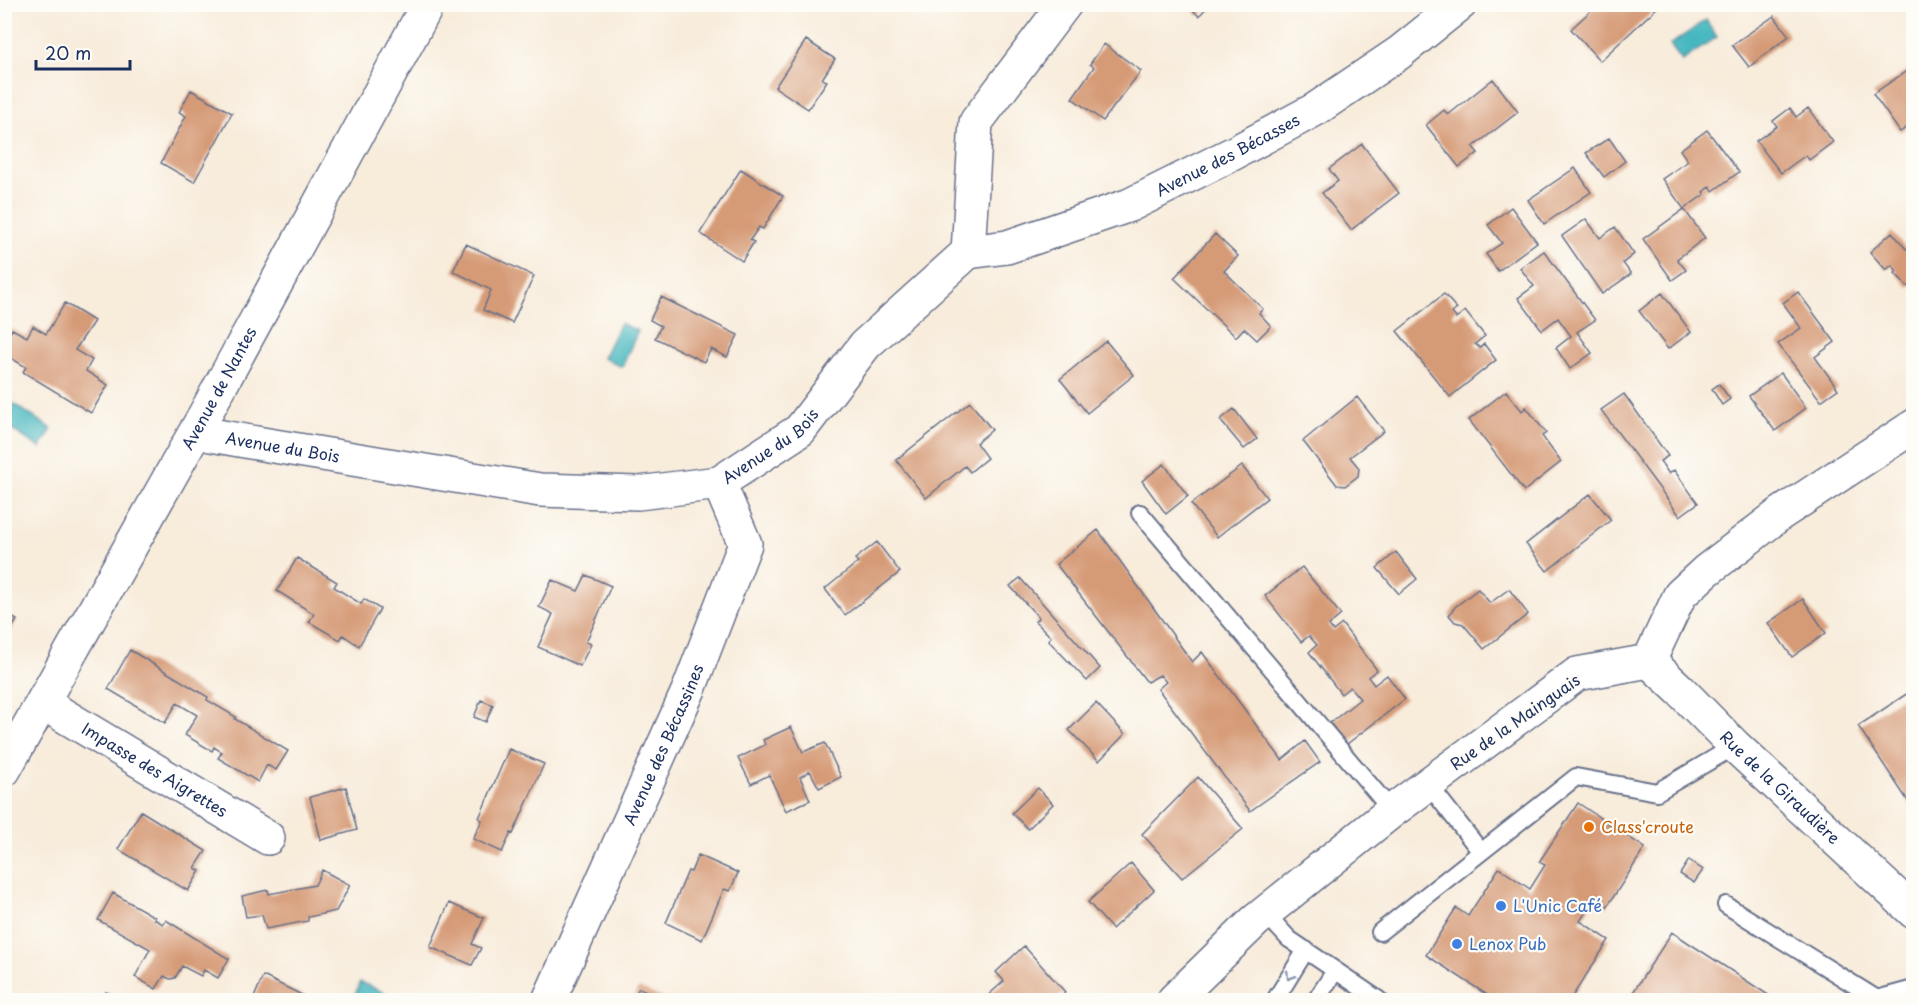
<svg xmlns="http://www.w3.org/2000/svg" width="1918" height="1005" font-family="'Playpen Sans',sans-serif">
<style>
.water{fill:#47b7bf;stroke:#31738e;stroke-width:1.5}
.building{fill:#d59a76}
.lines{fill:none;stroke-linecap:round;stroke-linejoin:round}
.lane-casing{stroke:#68718a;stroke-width:20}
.street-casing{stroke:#68718a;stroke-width:36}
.secondary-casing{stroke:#68718a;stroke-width:36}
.lane{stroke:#fff;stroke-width:16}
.street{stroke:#fff;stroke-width:33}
.secondary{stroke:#fff;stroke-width:33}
.oneway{stroke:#8d97ae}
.food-dot{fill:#e8710a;stroke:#fdfcf7;stroke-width:2}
.shop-dot{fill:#3f7fe0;stroke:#fdfcf7;stroke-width:2}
.labels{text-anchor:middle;stroke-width:4.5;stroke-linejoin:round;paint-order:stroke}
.street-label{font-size:16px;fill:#1b2f5e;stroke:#fdfcf7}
.food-label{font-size:16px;fill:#c56008;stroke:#fdfcf7;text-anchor:start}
.shop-label{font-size:16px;fill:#366cbe;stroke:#fdfcf7;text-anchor:start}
</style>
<rect width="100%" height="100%" fill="#fdfcf7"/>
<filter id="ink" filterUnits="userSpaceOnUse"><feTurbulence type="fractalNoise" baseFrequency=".0167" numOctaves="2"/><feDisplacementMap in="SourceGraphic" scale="12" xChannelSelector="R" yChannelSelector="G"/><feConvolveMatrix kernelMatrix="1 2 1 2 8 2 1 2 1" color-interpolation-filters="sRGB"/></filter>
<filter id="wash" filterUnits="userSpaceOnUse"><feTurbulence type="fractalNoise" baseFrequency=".008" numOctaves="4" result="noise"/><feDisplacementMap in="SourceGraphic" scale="24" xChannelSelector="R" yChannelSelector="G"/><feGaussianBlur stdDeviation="1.35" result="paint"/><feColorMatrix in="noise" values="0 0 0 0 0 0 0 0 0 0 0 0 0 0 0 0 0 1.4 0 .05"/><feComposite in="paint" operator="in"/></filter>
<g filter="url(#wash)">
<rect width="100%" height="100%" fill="#f8ecdb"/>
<path class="water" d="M1706 20 1717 37 1682 61 1670 45Z
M620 323 638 331 622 367 603 358Z
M9 401 52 429 40 448 5 425V408Z
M360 982 397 998 396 1000H353Z"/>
<g id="blocks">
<path class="building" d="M1186 4H1210L1199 16Z
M1598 4H1661L1600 61 1571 29Z
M1774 16 1789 36 1749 67 1732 45Z
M806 40 835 59 822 79 827 81 808 109 775 87Z
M1104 44 1141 71 1103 121 1072 98 1094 67 1090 64Z
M1914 66V117L1910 119 1913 123 1900 132 1873 94Z
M1493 79 1518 112 1473 147 1478 153 1459 167 1426 125 1444 110 1448 115Z
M191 90 232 113 194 182 161 163 186 116 179 112Z
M1790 108 1796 117 1808 108 1833 142 1809 160 1806 155 1781 173 1756 141 1777 126 1773 121Z
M1707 130 1739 172 1713 191 1710 186 1703 192 1705 194 1684 209 1705 238 1677 259 1686 270 1672 280 1643 239 1684 209 1662 179 1688 161 1680 150Z
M1609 138 1625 161 1604 177 1586 153Z
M1362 144 1399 193 1351 230 1322 193 1338 181 1329 169Z
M1575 168 1591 192 1544 224 1528 200Z
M741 169 783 196 763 229 759 227 750 240 754 242 742 261 700 233Z
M1511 207 1537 242 1498 271 1486 254 1502 243 1488 225Z
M1586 219 1600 238 1615 227 1634 254 1623 263 1631 274 1602 294 1562 236Z
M1892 232 1906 249 1912 245 1914 247V282L1908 287 1895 273 1897 271 1892 265 1886 270 1870 252Z
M1215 234 1238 256 1224 271 1263 309 1259 313 1271 326 1257 340 1244 328 1236 337 1174 278Z
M466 244 534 276 512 323 483 310 491 290 453 271Z
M1544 251 1595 320 1577 332 1592 353 1570 369 1556 348 1571 336 1558 318 1542 330 1518 298 1534 286 1520 268Z
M1798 292 1835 342 1815 357 1838 389 1821 401 1778 344 1801 328 1783 303Z
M1662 293 1691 332 1668 349 1639 311Z
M1444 294 1457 309 1452 313 1456 318 1465 311 1485 336 1475 344 1480 348 1484 344 1496 360 1450 397 1397 331Z
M661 297 738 335 727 357 711 349 704 362 655 338 661 326 650 320Z
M65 303 94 321 75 350 92 360 86 371 108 385 91 413 23 372 26 367 4 354V342L12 329 27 337 33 326 46 334Z
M1106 341 1134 375 1087 413 1060 379Z
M1781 373 1806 408 1775 431 1749 396Z
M1719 384 1730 399 1722 405 1712 389Z
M1506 391 1522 411 1526 407 1546 433 1542 436 1561 462 1524 491 1469 420Z
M1624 394 1668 456 1660 461 1669 474 1674 470 1698 503 1680 516 1601 410Z
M1357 397 1384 431 1350 457 1359 468 1358 476 1345 486 1337 485 1303 441Z
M970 402 992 430 976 443 987 458 970 472 965 466 926 498 896 460Z
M1234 409 1257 439 1244 449 1220 420Z
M1164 464 1188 496 1166 514 1142 481Z
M1242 466 1267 498 1217 537 1191 504Z
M1590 494 1611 520 1547 571 1526 544Z
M1098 530 1192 662 1202 652 1282 760 1305 741 1320 762 1250 811 1158 689 1166 682 1160 675 1147 682 1056 564Z
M877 542 900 572 845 615 825 589 858 562 855 559Z
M1396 552 1417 579 1399 594 1377 568Z
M297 558 337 582 334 587 361 604 364 599 380 609 359 646 343 635 340 640 309 622 314 614 277 591Z
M1302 567 1341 615 1329 625 1333 631 1342 624 1377 670 1368 677 1374 685 1387 675 1405 699 1347 744 1330 723 1360 699 1350 687 1341 694 1309 652 1317 645 1309 636 1301 642 1265 596Z
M586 575 611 586 586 642 591 644 580 666 538 647 553 614 539 607 552 580 578 591Z
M1020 578 1100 668 1087 681 1048 640 1051 637 1035 621 1039 618 1010 586Z
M1478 589 1490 603 1509 589 1528 614 1484 649 1463 624 1455 622 1449 615 1455 607Z
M1803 599 1826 633 1792 657 1768 623Z
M4 613 17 620 9 633 4 631Z
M130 650 208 697 207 700 236 717 235 719 288 751 276 770 267 765 258 782 218 758 222 752 214 747 212 751 185 735 197 715 177 703 165 723 108 689Z
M1914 689V810L1858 726Z
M481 700 493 705 486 722 474 717Z
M1096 703 1125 734 1099 761 1069 730Z
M791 727 803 752 825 743 841 777 819 788 810 771 800 777 810 800 786 811 769 775 751 784 738 758 765 745 763 740Z
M509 749 544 764 513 834 511 833 502 852 473 839 482 820 479 818Z
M1198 777 1243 829 1182 878 1142 834Z
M346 787 357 830 321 840 310 797Z
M1038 788 1053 804 1028 829 1012 813Z
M1578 803 1645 848 1607 907 1595 899 1580 921 1609 940 1570 1000H1495L1426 955 1456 908 1468 916 1499 868 1530 889 1545 865 1539 862Z
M141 811 206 851 195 868 200 871 188 891 118 849Z
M698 855 738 873 730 891 724 889 702 940 666 923 688 871 691 872Z
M1689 860 1703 870 1694 883 1680 874Z
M1131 863 1154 890 1112 929 1088 902Z
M322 870 350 885 336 911 308 917V921L266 929 262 915 246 917 242 896 268 890 269 894 315 885Z
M113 893 155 917 154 919 163 924 166 920 229 959 218 978 204 970 201 976 182 966 175 978 170 979 164 976 156 989 135 977 150 949 98 920Z
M449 903 484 918 472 944 481 948 472 965 430 947Z
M1672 932 1776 1000H1628Z
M1024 946 1065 992 1056 1000H983L1004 981 996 972Z
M263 976 306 997 305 1000H253Z
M639 988 668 1000H633Z
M106 992 122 1000H101Z"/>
</g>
</g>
<g filter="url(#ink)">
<use href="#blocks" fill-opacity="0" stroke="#68718a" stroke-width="1.5"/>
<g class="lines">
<defs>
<path id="lane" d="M1140 513 1392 811
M1428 784 1481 852
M1726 905 1877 999 1910 990 1914 991
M1265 913 1289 939 1379 1000
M1380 932 1576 777 1657 792 1735 746
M1275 1000 1306 950
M1316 1000 1335 971"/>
<g id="street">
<path id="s1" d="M968 252 1007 247 1130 205 1234 153 1316 109 1399 53 1460 4"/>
<path id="s2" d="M197 429 211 435 262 444 540 490 638 493 719 483 800 430 865 345 968 252 976 122 1065 4"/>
<path id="s3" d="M1649 661 1680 690 1735 746 1914 912"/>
<path id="s4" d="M43 703 268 838"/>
<path id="s5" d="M4 770 197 429 428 4"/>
<path id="s6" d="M549 1000 689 689 745 544 719 483"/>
</g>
<path id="secondary" d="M1174 1000 1255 921 1392 811 1577 674 1649 661 1680 595 1706 571 1780 514 1914 426"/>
</defs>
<use href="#lane" class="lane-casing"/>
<use href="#street" class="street-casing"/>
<use href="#secondary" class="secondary-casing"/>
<use href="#lane" class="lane"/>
<use href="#street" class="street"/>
<use href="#secondary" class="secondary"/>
</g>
<defs><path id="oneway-chevron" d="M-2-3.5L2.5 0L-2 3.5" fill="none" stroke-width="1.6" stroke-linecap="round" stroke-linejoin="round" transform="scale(1.5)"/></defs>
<use class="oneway" href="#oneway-chevron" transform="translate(1290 976) rotate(122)"/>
</g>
<circle class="food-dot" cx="1589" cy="827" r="6"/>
<g class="shop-dot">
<circle cx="1501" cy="906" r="6"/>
<circle cx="1457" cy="944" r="6"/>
</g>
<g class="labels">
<g class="street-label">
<text dy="6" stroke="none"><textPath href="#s1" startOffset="279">Avenue des Bécasses</textPath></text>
<text dy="6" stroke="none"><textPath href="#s5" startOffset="438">Avenue de Nantes</textPath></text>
<text dy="6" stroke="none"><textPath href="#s2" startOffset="592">Avenue du Bois</textPath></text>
<text dy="6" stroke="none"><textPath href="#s2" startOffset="88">Avenue du Bois</textPath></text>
<text transform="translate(1515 722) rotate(-35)" y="6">Rue de la Mainguais</text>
<text dy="6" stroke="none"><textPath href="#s6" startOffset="280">Avenue des Bécassines</textPath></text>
<text dy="6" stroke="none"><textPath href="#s4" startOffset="130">Impasse des Aigrettes</textPath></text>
<text dy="6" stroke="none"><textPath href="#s3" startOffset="182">Rue de la Giraudière</textPath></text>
</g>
<g class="food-label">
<text x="1601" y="833">Class'croute</text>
</g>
<g class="shop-label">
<text x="1513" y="912">L'Unic Café</text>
<text x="1469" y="950">Lenox Pub</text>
</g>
</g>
<rect width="1918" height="1005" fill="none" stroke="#fdfcf7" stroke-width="24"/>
<path d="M36 60v9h94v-9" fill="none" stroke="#1b2f5e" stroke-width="3"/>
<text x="45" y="60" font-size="18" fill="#1b2f5e" stroke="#fdfcf7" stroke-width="4.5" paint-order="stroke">20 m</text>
</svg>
